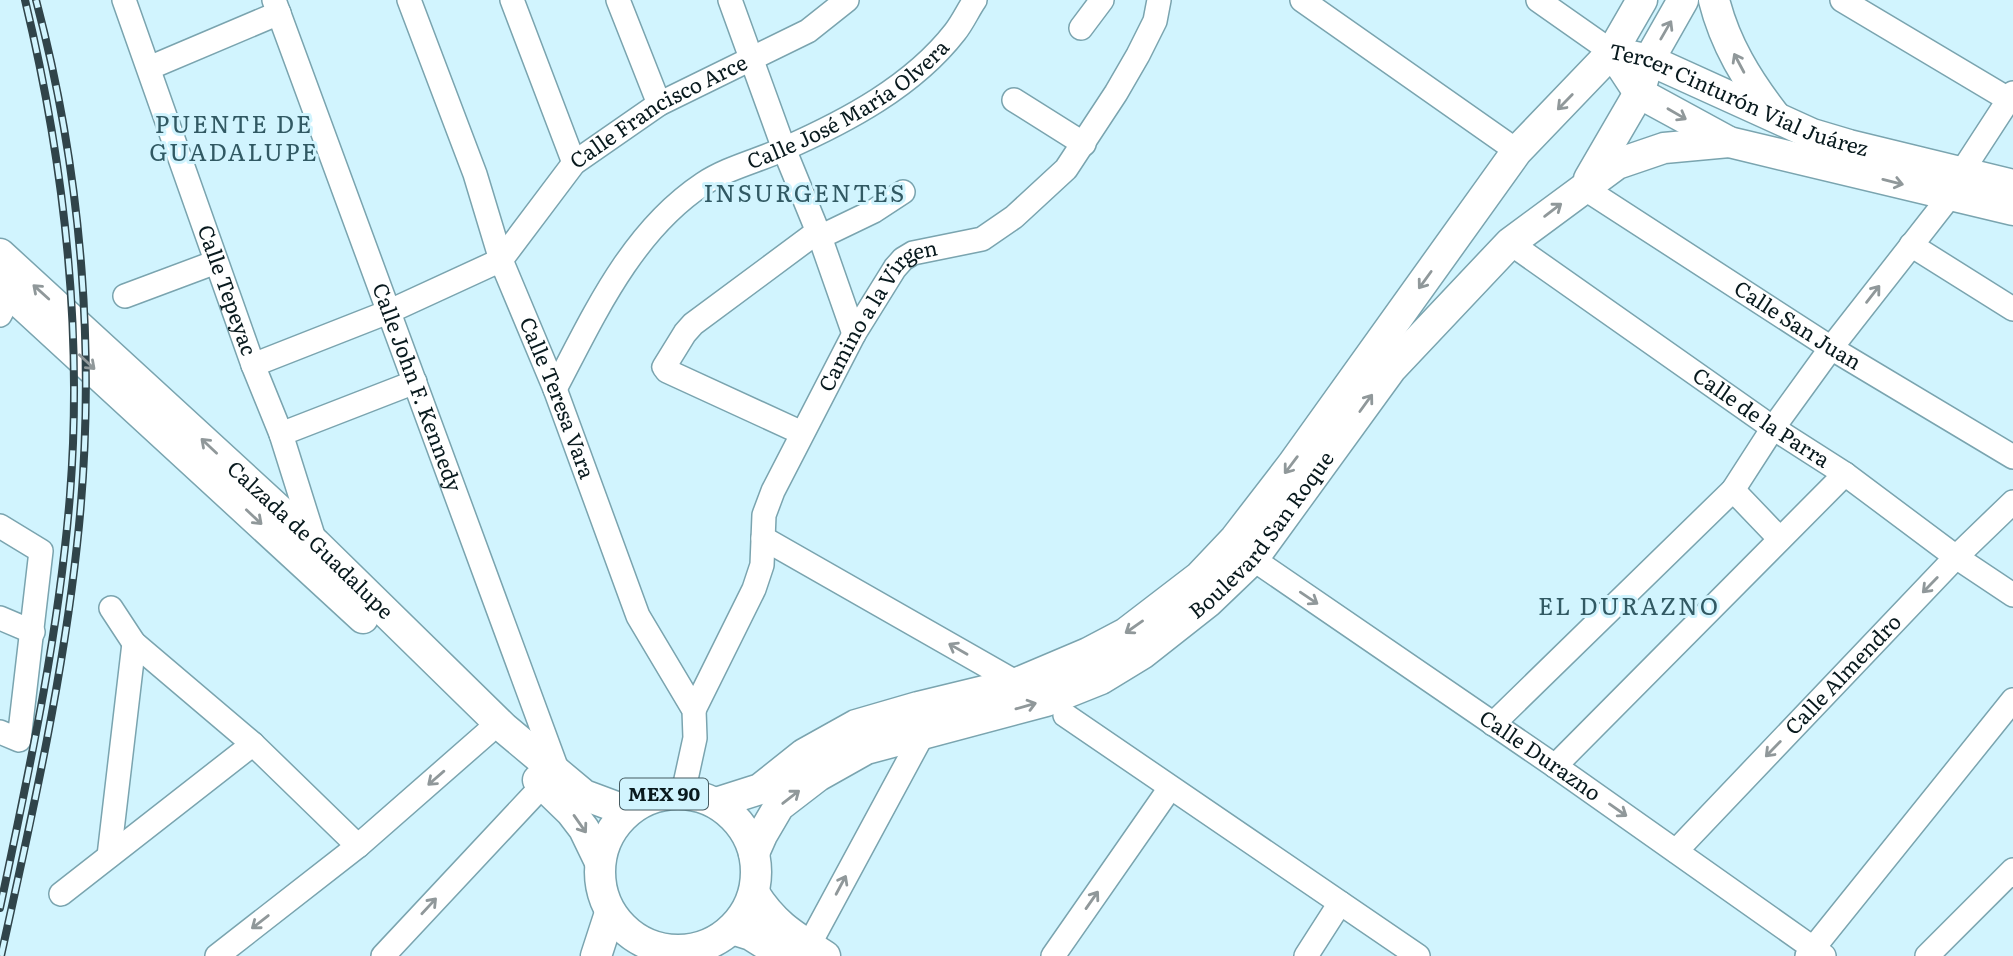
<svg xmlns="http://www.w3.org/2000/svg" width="2013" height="956" font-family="Literata,serif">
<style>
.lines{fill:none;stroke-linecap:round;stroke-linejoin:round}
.minor-casing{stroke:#7aa4af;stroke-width:26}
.major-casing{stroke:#7aa4af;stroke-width:33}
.minor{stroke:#fff;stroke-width:23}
.major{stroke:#fff;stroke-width:30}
.rail-casing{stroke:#30444a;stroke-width:8}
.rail{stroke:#d1f4fe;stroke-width:5;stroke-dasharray:16;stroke-linecap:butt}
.oneway{stroke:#90989a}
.labels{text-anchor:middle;stroke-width:6;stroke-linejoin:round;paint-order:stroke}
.shield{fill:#d1f4fe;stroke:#455b61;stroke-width:2}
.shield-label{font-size:19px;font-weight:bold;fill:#091a1e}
.street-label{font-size:21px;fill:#091a1e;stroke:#d1f4fe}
.quarter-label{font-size:24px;letter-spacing:2px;fill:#315963;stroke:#d1f4fe}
</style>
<rect width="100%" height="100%" fill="#d1f4fe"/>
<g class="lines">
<defs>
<g id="minor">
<path id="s1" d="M124 0 253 365 281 434 315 542"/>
<path id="s2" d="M274 0 558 772"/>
<path id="s3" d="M409 0 475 174 501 260 555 389 638 616 694 710 695 738 683 793"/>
<path d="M512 0 574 163"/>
<path d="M618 0 659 104"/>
<path d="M730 0 784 149 820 237 854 334"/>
<path d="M1302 0 1517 151"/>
<path d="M1538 0 1612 52"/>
<path d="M1842 0 2008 99"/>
<path d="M1081 28 1102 0"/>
<path d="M149 68 279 13"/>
<path d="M1014 100 1084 144"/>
<path d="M1961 173 2013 93"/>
<path id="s4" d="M1584 188 1831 348 2013 457"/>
<path d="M820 237 874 211 903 192"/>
<path id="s5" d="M1510 243 1773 428 1845 474 1956 557 2013 595"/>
<path d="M1911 245 2013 309"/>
<path d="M125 296 216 262"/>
<path d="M0 315 11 294"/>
<path id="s6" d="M253 365 388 312 501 260 574 163 659 104 808 31 847 0"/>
<path id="s7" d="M555 389C594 315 631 232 703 184 729 167 758 161 786 148 847 121 913 86 955 32 963 22 968 10 975 0"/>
<path d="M802 433 667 371 664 367 685 333 693 324 817 232"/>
<path d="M281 434 415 382"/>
<path d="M1733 490 1780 539"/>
<path d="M0 526 41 551 19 740 0 732"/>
<path d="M763 538 1017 683"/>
<path id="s8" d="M1253 559 1555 766 1824 956"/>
<path d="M111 608 134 643 253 744 358 846"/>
<path d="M0 618 33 632"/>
<path id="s9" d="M694 710 754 589 762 565 764 515 773 491 854 334 895 268 903 259 913 253 982 239 1014 217 1066 169 1116 93 1138 55 1155 21 1159 0"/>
<path d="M1065 715 1418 956"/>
<path d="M1493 724 1733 490 1773 428 1831 348 1950 196"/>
<path d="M1555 766 1845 474"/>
<path id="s10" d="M1676 851 1956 557 2013 502"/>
<path d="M109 856 134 643"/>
<path d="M61 894 253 744"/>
<path d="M809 945 924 732"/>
<path d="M217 956 358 846 487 733"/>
<path d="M383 956 543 785"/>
<path d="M1053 956 1170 788"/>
<path d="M1306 956 1340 903"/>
<path d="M1807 956 2013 700"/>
<path d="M1927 956 2013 870"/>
</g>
<g id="major">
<path d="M1714 0C1725 44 1747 80 1775 116"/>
<path d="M1612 52 1639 93 1729 142 2013 210"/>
<path id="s11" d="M1612 52 1649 60 1812 134 1849 145 2013 185"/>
<path d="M1589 179 1639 93 1649 60 1683 0"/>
<path id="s12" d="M0 254 316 544 504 728 584 795 627 811"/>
<path d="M0 284 363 618"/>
<path d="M538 780 571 812 584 829 599 860"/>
<circle cx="678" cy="872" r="78"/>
<path d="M716 803 760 789 804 754 856 725 918 707 1017 683 1088 653 1126 633 1199 577 1235 539 1292 465 1517 151 1612 52 1642 0"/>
<path id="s13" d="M754 853 762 835 779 806 818 776 866 749 1046 701 1101 679 1142 654 1208 602 1253 559 1391 369 1510 243 1617 164 1664 148 1729 142"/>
<path d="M754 893C774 925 794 936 825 956"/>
<path d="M732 929 751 935 784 956"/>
<path d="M596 956 610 913"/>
</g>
</defs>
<use href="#minor" class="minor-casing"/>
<use href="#major" class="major-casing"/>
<use href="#minor" class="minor"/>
<use href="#major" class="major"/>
<defs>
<path id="rail" d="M0 908C29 771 59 634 70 495 83 328 64 162 25 0
M1 956C31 820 62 684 77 545 97 364 83 177 36 0"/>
</defs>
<use href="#rail" class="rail-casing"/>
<use href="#rail" class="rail"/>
</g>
<defs><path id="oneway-shaft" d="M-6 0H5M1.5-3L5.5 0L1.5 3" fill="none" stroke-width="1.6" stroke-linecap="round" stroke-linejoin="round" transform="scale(1.75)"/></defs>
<g class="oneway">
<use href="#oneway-shaft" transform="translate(1666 30) rotate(-60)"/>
<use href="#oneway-shaft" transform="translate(1739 63) rotate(-118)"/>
<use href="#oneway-shaft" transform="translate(1565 102) rotate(134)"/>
<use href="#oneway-shaft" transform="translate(1677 114) rotate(30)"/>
<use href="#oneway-shaft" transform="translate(1893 182) rotate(14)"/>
<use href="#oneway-shaft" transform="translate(1553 210) rotate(-37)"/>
<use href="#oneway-shaft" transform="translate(1425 280) rotate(126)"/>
<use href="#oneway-shaft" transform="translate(41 292) rotate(-138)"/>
<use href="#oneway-shaft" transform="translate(1873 294) rotate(-52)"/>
<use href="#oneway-shaft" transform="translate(87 362) rotate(43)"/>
<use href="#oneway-shaft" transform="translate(1366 403) rotate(-54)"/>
<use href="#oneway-shaft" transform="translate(209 446) rotate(-137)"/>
<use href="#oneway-shaft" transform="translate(1291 465) rotate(127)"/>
<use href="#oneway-shaft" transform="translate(254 517) rotate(43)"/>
<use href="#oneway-shaft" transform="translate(1930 585) rotate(134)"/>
<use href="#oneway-shaft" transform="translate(1309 598) rotate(34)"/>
<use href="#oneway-shaft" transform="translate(1134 627) rotate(145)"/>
<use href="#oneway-shaft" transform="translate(958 649) rotate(-150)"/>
<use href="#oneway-shaft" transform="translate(1026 706) rotate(-16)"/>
<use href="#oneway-shaft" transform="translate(1773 749) rotate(134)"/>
<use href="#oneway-shaft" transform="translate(436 778) rotate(139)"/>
<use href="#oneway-shaft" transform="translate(791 797) rotate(-38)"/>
<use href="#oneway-shaft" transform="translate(1618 810) rotate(35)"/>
<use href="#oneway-shaft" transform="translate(580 824) rotate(55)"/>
<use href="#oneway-shaft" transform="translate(841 885) rotate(-62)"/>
<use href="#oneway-shaft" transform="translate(1092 900) rotate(-55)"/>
<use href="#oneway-shaft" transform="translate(429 906) rotate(-47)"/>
<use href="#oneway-shaft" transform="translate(260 922) rotate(142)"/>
</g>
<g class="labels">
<rect class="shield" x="620" y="778.5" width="88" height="31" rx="5"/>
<g class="shield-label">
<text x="664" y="801">MEX 90</text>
</g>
<g class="street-label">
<text dy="7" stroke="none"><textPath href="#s7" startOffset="422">Calle José María Olvera</textPath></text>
<text dy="7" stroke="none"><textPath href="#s11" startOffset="136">Tercer Cinturón Vial Juárez</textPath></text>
<text dy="7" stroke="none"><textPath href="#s6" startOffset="490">Calle Francisco Arce</textPath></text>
<text dy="7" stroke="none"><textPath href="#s1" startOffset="308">Calle Tepeyac</textPath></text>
<text dy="7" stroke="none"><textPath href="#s9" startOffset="444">Camino a la Virgen</textPath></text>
<text dy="7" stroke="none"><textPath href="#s4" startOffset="254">Calle San Juan</textPath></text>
<text dy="7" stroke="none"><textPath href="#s2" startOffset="413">Calle John F. Kennedy</textPath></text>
<text dy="7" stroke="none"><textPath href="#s3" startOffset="425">Calle Teresa Vara</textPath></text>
<text dy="7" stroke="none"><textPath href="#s5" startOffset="306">Calle de la Parra</textPath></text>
<text dy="7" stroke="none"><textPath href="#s13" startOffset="621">Boulevard San Roque</textPath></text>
<text dy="7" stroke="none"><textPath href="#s12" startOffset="422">Calzada de Guadalupe</textPath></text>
<text dy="7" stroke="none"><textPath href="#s10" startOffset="243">Calle Almendro</textPath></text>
<text dy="7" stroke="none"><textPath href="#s8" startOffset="348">Calle Durazno</textPath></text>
</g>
<g class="quarter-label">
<text x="234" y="133">PUENTE DE<tspan x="234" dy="28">GUADALUPE</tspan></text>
<text x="805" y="202">INSURGENTES</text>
<text x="1629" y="615">EL DURAZNO</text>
</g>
</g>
</svg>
